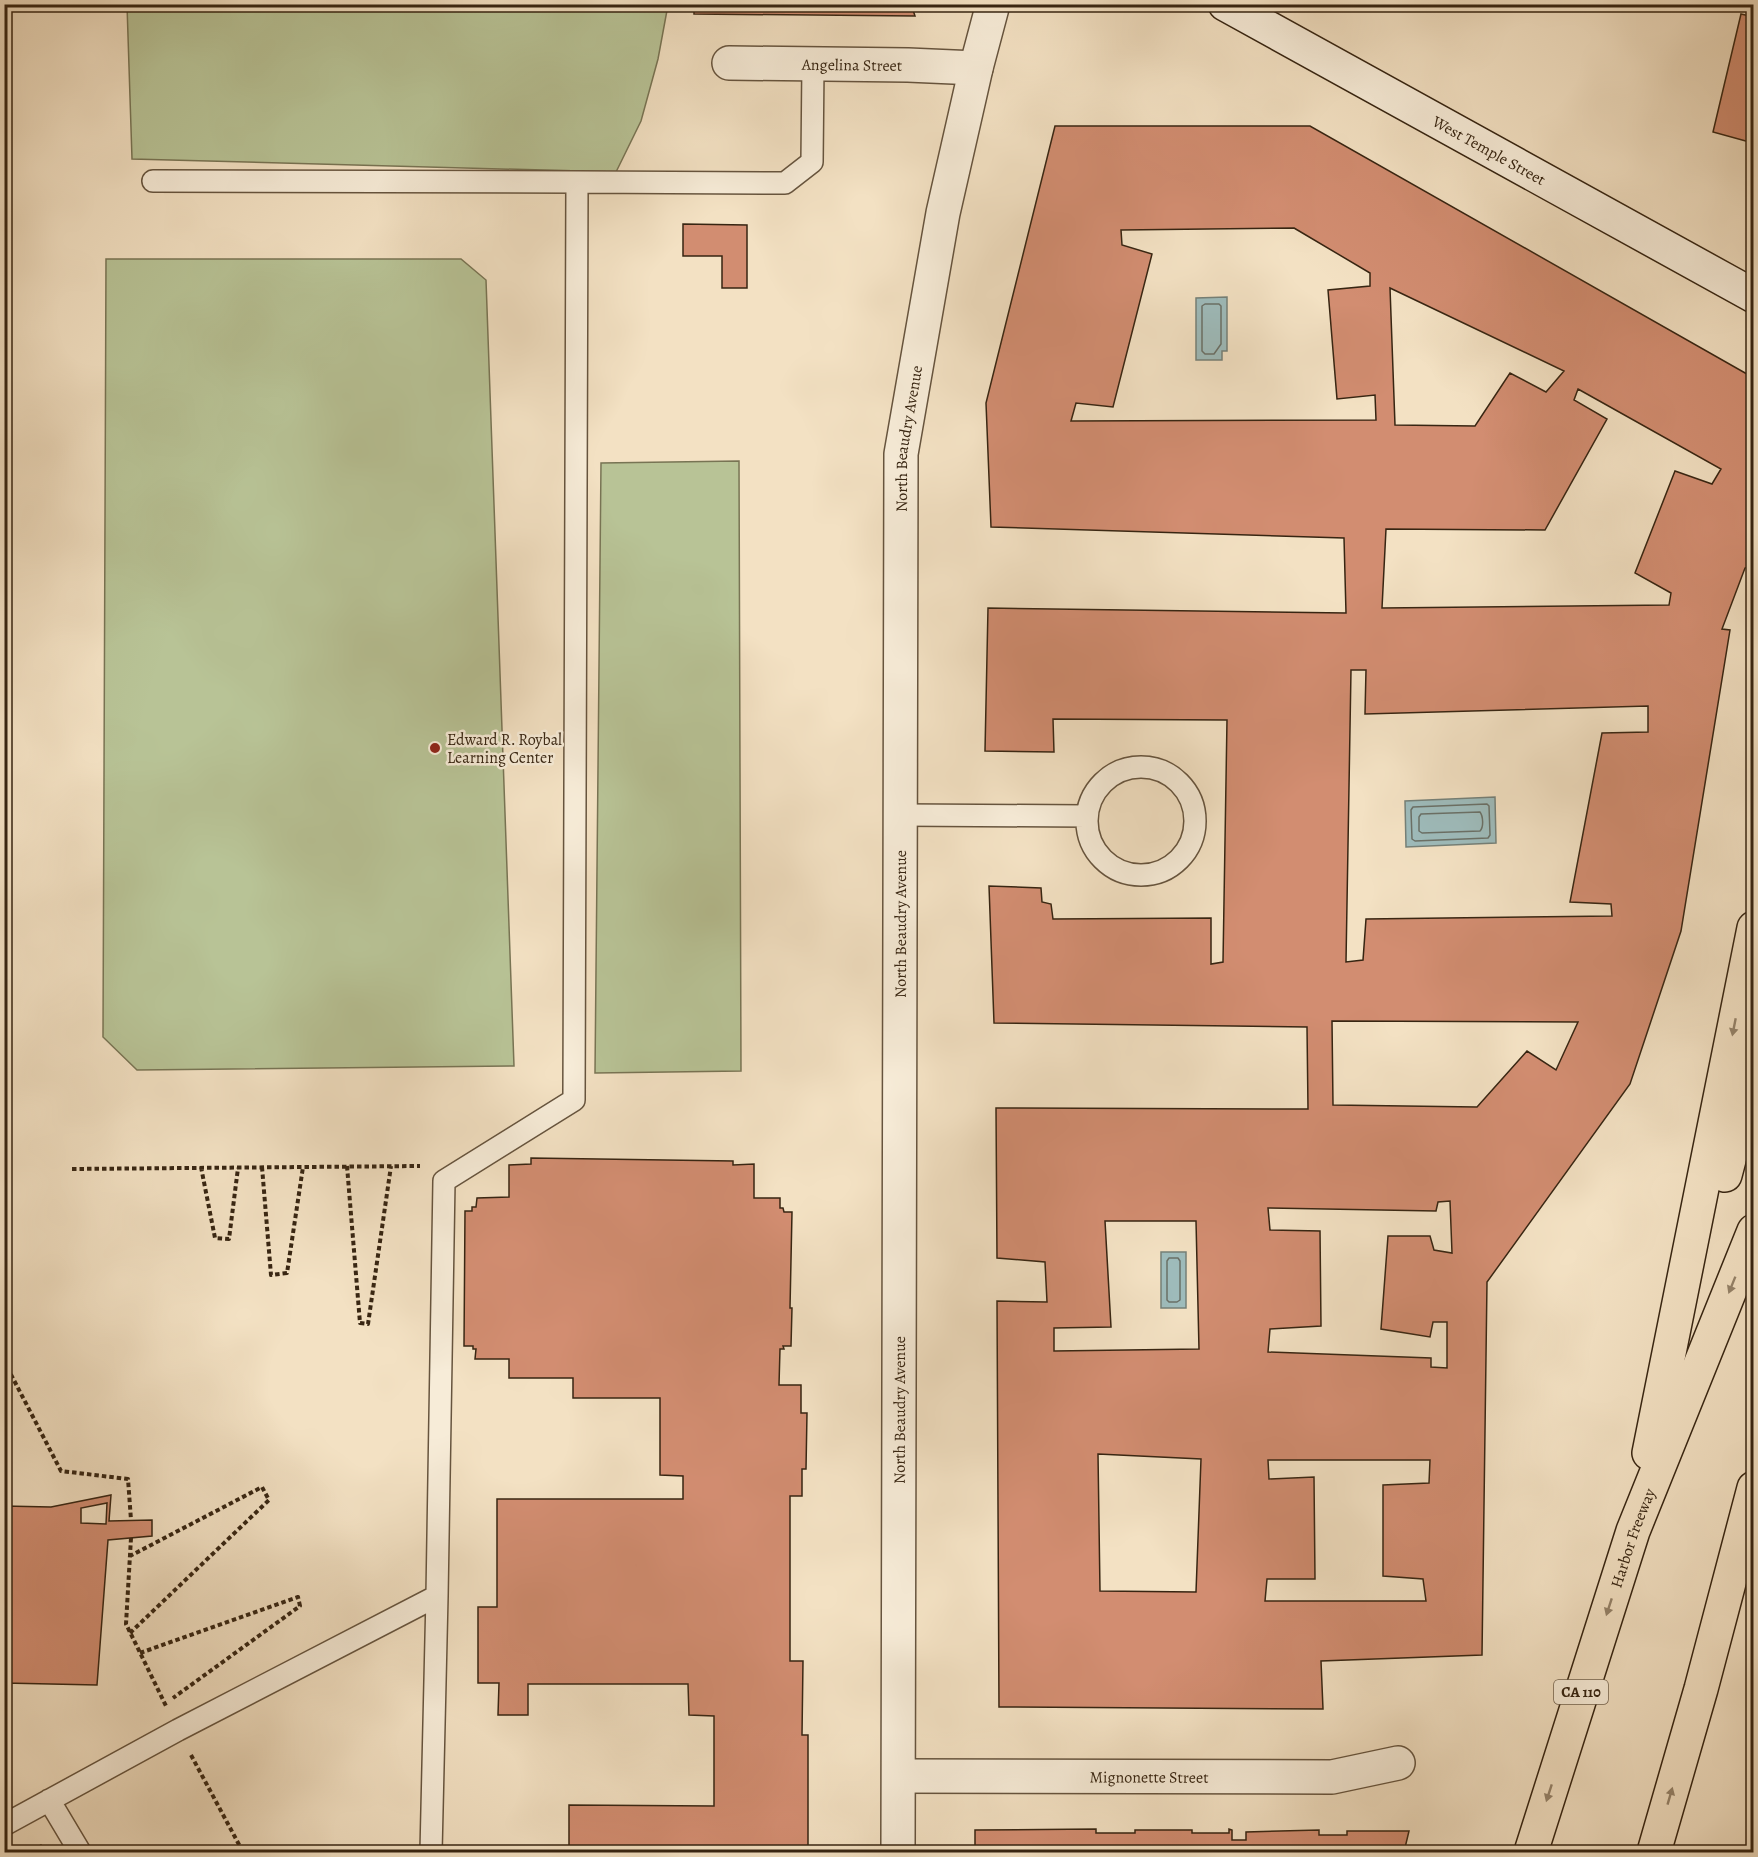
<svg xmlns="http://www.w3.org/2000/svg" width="1758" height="1857" font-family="Alegreya,serif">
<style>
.green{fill:#b8c396;stroke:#787454;stroke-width:1.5}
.water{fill:#9ebcbc;stroke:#758078;stroke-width:1.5}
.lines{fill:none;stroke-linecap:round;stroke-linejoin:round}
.shore{stroke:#6a7067;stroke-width:1.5}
.building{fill:#d28d71;stroke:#372512;stroke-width:1.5;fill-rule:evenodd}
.service-casing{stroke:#66543e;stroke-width:24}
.minor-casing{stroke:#66543e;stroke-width:36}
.tertiary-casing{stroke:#66543e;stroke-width:36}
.secondary-casing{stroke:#372512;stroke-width:36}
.motorway-casing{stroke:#372512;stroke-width:36}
.path{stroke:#372512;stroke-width:4;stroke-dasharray:4.5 3;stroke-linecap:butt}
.service{stroke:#f7ecd8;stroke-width:21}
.minor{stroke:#f7ecd8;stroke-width:33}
.tertiary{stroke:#f7ecd8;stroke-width:33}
.secondary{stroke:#f7ecd8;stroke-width:33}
.motorway{stroke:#f3e1c3;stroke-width:33}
.oneway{fill:#95836a}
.poi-dot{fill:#8f2418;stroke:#f7ecd8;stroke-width:2}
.labels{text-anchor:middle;stroke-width:5;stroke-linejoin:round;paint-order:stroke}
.shield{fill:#f7ecd8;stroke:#71614d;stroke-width:1.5}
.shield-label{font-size:15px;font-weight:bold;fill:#372512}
.street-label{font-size:16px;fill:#372512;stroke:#f7ecd8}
.poi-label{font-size:16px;fill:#372512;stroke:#f7ecd8;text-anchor:start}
</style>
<rect width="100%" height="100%" fill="#f3e1c3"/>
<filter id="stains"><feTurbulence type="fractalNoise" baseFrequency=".00333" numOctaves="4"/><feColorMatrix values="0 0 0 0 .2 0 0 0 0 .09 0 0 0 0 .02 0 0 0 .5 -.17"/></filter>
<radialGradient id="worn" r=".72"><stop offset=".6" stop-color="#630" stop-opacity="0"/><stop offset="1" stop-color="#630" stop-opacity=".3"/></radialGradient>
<path class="green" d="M127 5 667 4 668 5 658 59 641 121 616 172 132 159Z
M106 259H461L486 280 514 1066 137 1070 103 1037Z
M739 461 741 1071 595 1073 601 463Z"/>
<path class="water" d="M1227 297V351H1222V360H1196V298Z
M1495 797 1496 843 1406 847 1405 801Z
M1161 1252H1186V1308H1161Z"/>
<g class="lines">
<path class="shore" d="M1205 304H1219L1221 306V344L1214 354H1205L1202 351V306Z
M1487 804 1489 806 1490 835 1488 838 1415 841 1412 839 1411 810 1413 807Z
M1480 812C1483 816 1484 827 1480 831L1422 833 1419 831V817L1421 814Z
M1169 1258H1178L1180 1261V1300L1177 1302H1169L1167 1300V1261Z"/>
</g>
<path class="building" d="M694 4H911L915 16 694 14Z
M1741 14 1754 17 1753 143 1713 132Z
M1055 126H1310L1754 378V565L1745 568 1722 629 1730 630 1681 931 1630 1084 1487 1282 1482 1655 1321 1661 1323 1709 999 1707 997 1301 1047 1302 1045 1262 997 1258 996 1108 1308 1109 1307 1027 994 1023 989 886 1041 888 1042 902 1051 904 1053 919 1211 918V964L1223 962 1227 720 1053 719 1054 752 985 751 988 608 1346 613 1344 538 991 527 986 403ZM1294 228 1370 273V286L1328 290 1337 399 1375 395 1376 420 1071 421 1076 403 1113 407 1152 254 1122 245 1121 230ZM1390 288 1564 371 1546 392 1510 373 1475 426 1395 425ZM1578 389 1721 469 1712 484 1675 471 1635 573 1671 593 1669 605 1382 608 1386 529 1545 530 1607 419 1574 400ZM1351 670H1366L1365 714 1648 706V732L1602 733 1570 902 1611 904 1612 916 1366 919 1363 960 1346 962ZM1332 1021 1578 1022 1556 1070 1527 1051 1477 1107 1333 1105ZM1450 1201 1452 1253 1434 1250 1430 1236H1388L1381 1329 1430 1337 1433 1322H1447V1368L1431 1367V1358L1268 1352 1270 1329 1321 1326 1320 1231 1270 1230 1268 1208 1436 1211 1438 1202ZM1105 1221H1196L1199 1349 1054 1351V1328L1111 1327ZM1098 1454 1201 1459 1196 1592 1100 1591ZM1268 1460H1430L1429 1483 1383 1485V1576L1423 1579 1426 1601H1265L1267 1579H1315L1314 1477 1269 1479Z
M683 224 747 225V288H722V256H683Z
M531 1158 733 1161V1165L754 1164V1198H780V1208H783L784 1212H792L790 1308H792L791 1346H783L784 1349H780L779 1385H801V1413H807L806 1469H802V1496H790V1661H803L802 1735H808V1852H569V1805L714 1806V1716L689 1715 688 1684H528V1715H498L499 1683H478V1607H497V1499H683V1476L660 1475V1398H573V1378H509V1359H475L476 1349H473V1346H464L465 1211H472V1207H476L477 1198 509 1197V1165L531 1164Z
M111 1495 109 1521 152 1520V1536L108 1540 97 1685 4 1683V1506L51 1507ZM107 1503 106 1524 81 1523V1508Z
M1096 1829V1833H1135V1830H1192V1833H1229V1829L1232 1830V1840H1246V1832L1319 1830V1835H1347V1831H1409L1404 1852H975V1830Z
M41 1845 45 1852H23L35 1846 36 1848Z"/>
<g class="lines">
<defs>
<path id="service" d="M153 181 577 182
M1087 821a54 54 0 1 1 108 0a54 54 0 1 1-108 0Z
M901 815 1087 816
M49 1800 80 1852
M4 1825 178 1730 437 1596 444 1181 574 1100 577 182 785 183 812 162 813 65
M431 1852 437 1596"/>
<g id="minor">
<path id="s1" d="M729 63 908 65 976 68"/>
<path id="s2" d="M900 1776 1332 1777 1398 1763"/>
</g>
<g id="tertiary">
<path id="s3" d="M898 1852 901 454 943 213 976 68 993 4"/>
</g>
<g id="secondary">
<path id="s4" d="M1225 4 1754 296"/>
</g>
<g id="motorway">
<path d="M1725 1175 1754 1065"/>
<path d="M1649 1453 1754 928"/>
<path id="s5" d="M1531 1852 1633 1531 1754 1231"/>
<path d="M1654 1852 1701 1689 1754 1488"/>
</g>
</defs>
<use href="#service" class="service-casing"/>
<use href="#minor" class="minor-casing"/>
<use href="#tertiary" class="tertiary-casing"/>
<use href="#secondary" class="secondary-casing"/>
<use href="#motorway" class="motorway-casing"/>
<path class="path" d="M347 1166 360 1323 368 1324 391 1166
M201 1167 215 1238 229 1239 238 1168
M262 1167 271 1275 287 1273 303 1167
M72 1169 420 1166
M4 1266H5
M4 1361 61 1471 128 1479 131 1520
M131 1538 126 1624 166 1706
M130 1633 269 1500 262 1487 130 1556
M140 1653 298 1597 300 1606 173 1698
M191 1755 243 1852"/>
<use href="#service" class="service"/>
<use href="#minor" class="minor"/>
<use href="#tertiary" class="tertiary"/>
<use href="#secondary" class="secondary"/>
<use href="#motorway" class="motorway"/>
</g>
<defs><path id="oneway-solid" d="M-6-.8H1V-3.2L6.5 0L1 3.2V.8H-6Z" transform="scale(1.5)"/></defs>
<g class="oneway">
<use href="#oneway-solid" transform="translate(1734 1027) rotate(101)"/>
<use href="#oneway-solid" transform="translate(1732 1285) rotate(112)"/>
<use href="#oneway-solid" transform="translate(1609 1607) rotate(108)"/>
<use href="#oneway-solid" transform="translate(1549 1793) rotate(108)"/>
<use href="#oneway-solid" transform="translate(1670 1796) rotate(-74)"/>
</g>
<circle class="poi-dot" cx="435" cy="748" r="6"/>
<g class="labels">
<rect class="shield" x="1554" y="1680" width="54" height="24" rx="4.5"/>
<g class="shield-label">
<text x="1581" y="1697">CA 110</text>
</g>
<g class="street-label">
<text dy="6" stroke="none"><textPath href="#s1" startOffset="123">Angelina Street</textPath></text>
<text dy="6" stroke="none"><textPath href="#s4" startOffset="302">West Temple Street</textPath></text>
<text dy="6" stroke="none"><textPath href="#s3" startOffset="1414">North Beaudry Avenue</textPath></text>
<text dy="6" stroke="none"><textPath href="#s3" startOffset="928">North Beaudry Avenue</textPath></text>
<text dy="6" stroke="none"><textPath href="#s3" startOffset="442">North Beaudry Avenue</textPath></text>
<text dy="6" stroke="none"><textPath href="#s5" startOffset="330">Harbor Freeway</textPath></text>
<text dy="6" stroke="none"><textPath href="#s2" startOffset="249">Mignonette Street</textPath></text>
</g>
<g class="poi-label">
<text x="447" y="745">Edward R. Roybal<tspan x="447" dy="18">Learning Center</tspan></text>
</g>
</g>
<rect width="1758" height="1857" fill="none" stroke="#f3e1c3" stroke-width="24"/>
<rect x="6" y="6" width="1746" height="1845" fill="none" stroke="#372512" stroke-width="3"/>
<rect x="12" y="12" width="1734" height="1833" fill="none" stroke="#372512" stroke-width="1.5"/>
<rect width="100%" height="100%" filter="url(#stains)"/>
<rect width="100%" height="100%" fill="url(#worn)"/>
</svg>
